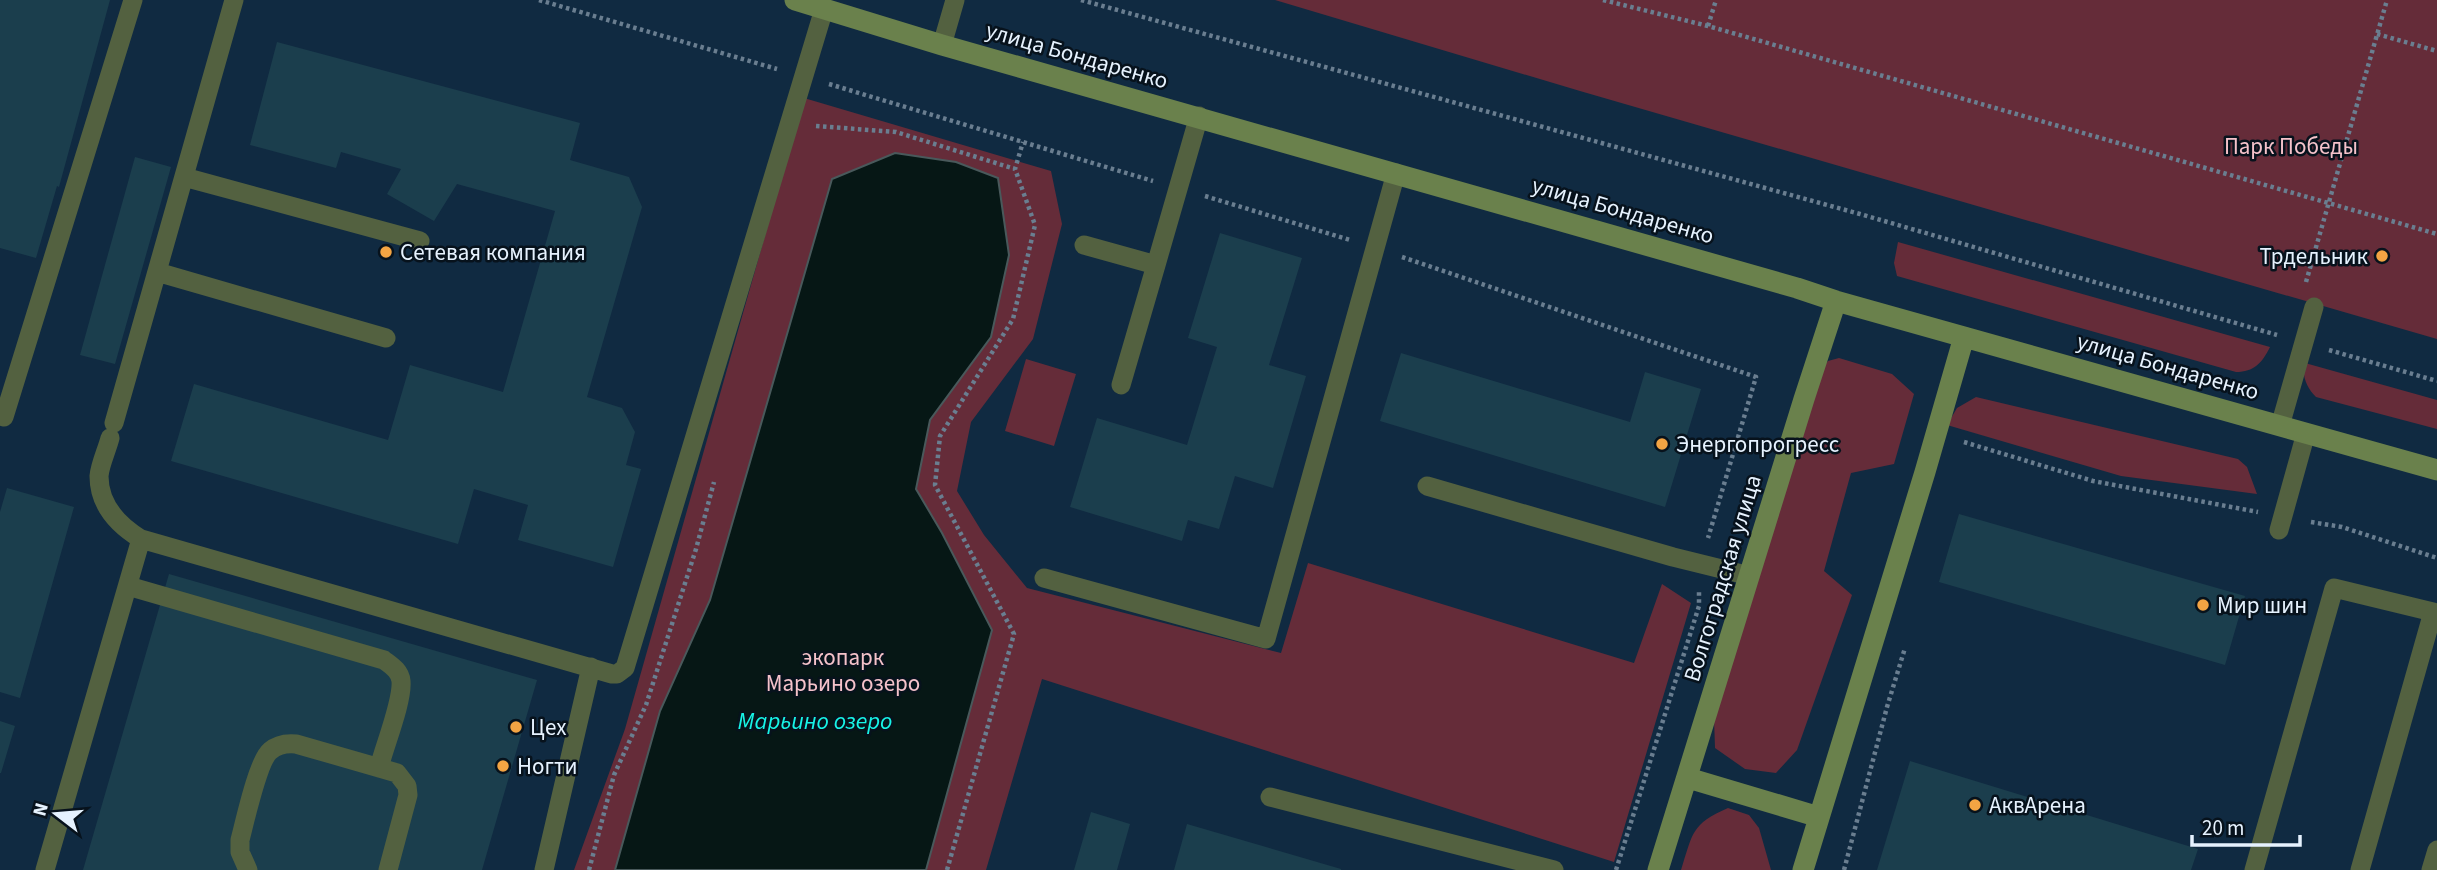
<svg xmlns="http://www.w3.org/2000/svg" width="2437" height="870" font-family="'Source Sans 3',sans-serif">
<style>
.green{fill:#652c39}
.water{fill:#061715;stroke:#49595b;stroke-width:2}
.building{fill:#1b3e4d}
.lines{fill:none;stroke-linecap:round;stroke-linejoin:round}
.path{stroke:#6a7e90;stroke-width:4.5;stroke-dasharray:3.5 3.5;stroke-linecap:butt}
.lane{stroke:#536140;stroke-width:19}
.secondary{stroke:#6a814c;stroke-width:21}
.poi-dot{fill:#f3a443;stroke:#07121c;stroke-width:2.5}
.labels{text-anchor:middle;stroke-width:5;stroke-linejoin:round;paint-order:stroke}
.street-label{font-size:23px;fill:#e6f2fe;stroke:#07121c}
.park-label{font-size:23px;fill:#f5c2ca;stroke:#07121c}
.poi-label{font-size:23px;fill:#e6f2fe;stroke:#07121c;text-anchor:start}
.water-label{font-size:24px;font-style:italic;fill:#17f4e7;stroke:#07121c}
</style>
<rect width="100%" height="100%" fill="#102a41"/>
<path class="green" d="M1275 0H2437V339L1580 91Z
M804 98 1051 171 1062 224 1033 339 971 422 957 491 984 535 1027 588 1281 653 1308 563 1634 663 1662 584 1691 603 1614 862 1042 679 986 870H574L625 729Z
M1898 242 2270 347C2262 363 2254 372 2236 372L1897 276 1894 263Z
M1839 358 1892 374 1914 394 1894 464 1851 473 1824 571 1852 595 1797 750 1776 773 1745 769 1715 748 1714 718 1818 373 1828 361Z
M1026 359 1076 374 1054 446 1005 431Z
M2305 363 2437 400V429L2316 397C2307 388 2301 375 2305 363Z
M1976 397 2238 459 2247 467 2257 494 2121 476 1947 425 1957 408Z
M1728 808 1749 815 1759 828 1771 870H1681C1693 833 1691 824 1728 808Z"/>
<path class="water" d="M895 153 956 162 998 178 1009 255 991 337 930 420 916 489 942 533 992 630 926 870H615L660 711 710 600 832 179Z"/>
<path class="building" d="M0 0H110L59 187 57 186 36 258 0 248Z
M277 42 580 123 570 160 629 177 642 207 587 397 622 408 635 432 626 465 641 469 613 567 518 540 528 505 474 489 458 544 171 461 194 384 388 440 410 365 503 392 555 211 457 184 434 221 387 194 401 169 341 152 336 168 250 145Z
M135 157 171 167 115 364 80 355Z
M1220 233 1302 258 1269 365 1306 376 1273 488 1235 476 1219 529 1188 520 1182 541 1070 507 1097 418 1187 445 1217 347 1188 338Z
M1401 353 1630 422 1645 372 1701 389 1665 507 1380 421Z
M7 488 74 507 20 698 0 692V512Z
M1959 514 2245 596 2225 665 1939 582Z
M169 574 537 680 482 870H83Z
M0 721 15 726 1 773H0Z
M1910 761 2198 849 2191 870H1877Z
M1091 812 1130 824 1117 870H1074Z
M1187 824 1341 869V870H1174Z"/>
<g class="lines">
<path class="path" d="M539 0 777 69
M1081 0 1860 214 2277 335
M1603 0 1708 26 2437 234
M1708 26 1716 0
M2377 34 2437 51
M829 84 1153 181
M816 126 896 132 1015 169
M1205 196 1350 240
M1402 257 1756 377 1708 538
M2306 282 2387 0
M2329 350 2437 381
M1964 442 2093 481 2258 512
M2311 522 2342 527 2437 558
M589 870 614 775 646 705 696 549 714 482
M947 870 1014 634 935 485 940 436 1013 319 1035 225 1015 169 1023 142
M1616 870 1699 606V591
M1844 870 1887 707 1905 648"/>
<path class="lane" d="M942 45 955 0
M184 177 420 241
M1084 245 1156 265 1199 116
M157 272 386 338
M1121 385 1156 265
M0 416 4 417 133 0
M114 423 234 0
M2280 426 2314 307
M110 438C107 450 100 464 99 476 99 505 118 525 141 539L612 674H617L625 668 824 9
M1427 486 1673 557 1750 576
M2279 530 2306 433
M1044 578 1266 639 1396 173
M128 586 384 660C392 666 400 671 401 681 403 701 384 747 379 768
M1270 797 1554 870
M45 870 141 539
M248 870 240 852V840C245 821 258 761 270 751 278 744 286 743 296 744L397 773 407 786 408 795 388 870
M544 870 591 667
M2254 870 2334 588 2433 612 2360 870
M2431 870 2437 850"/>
<path class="secondary" d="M795 0 942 45 1797 288 1836 301 2437 470
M1688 778 1819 817
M1658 870 1804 399 1836 301
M1803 870 1925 472 1964 337"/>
</g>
<g class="poi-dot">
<circle cx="386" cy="252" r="7"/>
<circle cx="2382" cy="256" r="7"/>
<circle cx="1662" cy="444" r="7"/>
<circle cx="2203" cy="605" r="7"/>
<circle cx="516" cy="727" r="7"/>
<circle cx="503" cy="766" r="7"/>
<circle cx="1975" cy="805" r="7"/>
</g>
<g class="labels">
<g class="street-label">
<text transform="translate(1077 55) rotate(16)" y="8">улица Бондаренко</text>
<text transform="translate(1623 210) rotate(16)" y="8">улица Бондаренко</text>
<text transform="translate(2168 366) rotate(16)" y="8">улица Бондаренко</text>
<text transform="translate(1722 578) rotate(-73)" y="8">Волгоградская улица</text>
</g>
<g class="park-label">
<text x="2291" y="154">Парк Победы</text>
<text x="843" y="665">экопарк<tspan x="843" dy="26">Марьино озеро</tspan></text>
</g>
<g class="poi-label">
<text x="400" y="260">Сетевая компания</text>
<text x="2368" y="264" text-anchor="end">Трдельник</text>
<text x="1676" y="452">Энергопрогресс</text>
<text x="2217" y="613">Мир шин</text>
<text x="530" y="735">Цех</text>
<text x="517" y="774">Ногти</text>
<text x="1989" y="813">АквАрена</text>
</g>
<g class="water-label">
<text x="815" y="729">Марьино озеро</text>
</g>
</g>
<g transform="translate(56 814) rotate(286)" stroke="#07121c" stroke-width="5" paint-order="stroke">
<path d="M0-5L12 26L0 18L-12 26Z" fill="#e6f2fe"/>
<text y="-10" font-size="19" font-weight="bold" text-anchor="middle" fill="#e6f2fe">N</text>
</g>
<path d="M2192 835v10h108v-10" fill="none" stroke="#e6f2fe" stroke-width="3.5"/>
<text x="2202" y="835" font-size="21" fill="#e6f2fe" stroke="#07121c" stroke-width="5" paint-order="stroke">20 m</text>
</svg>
